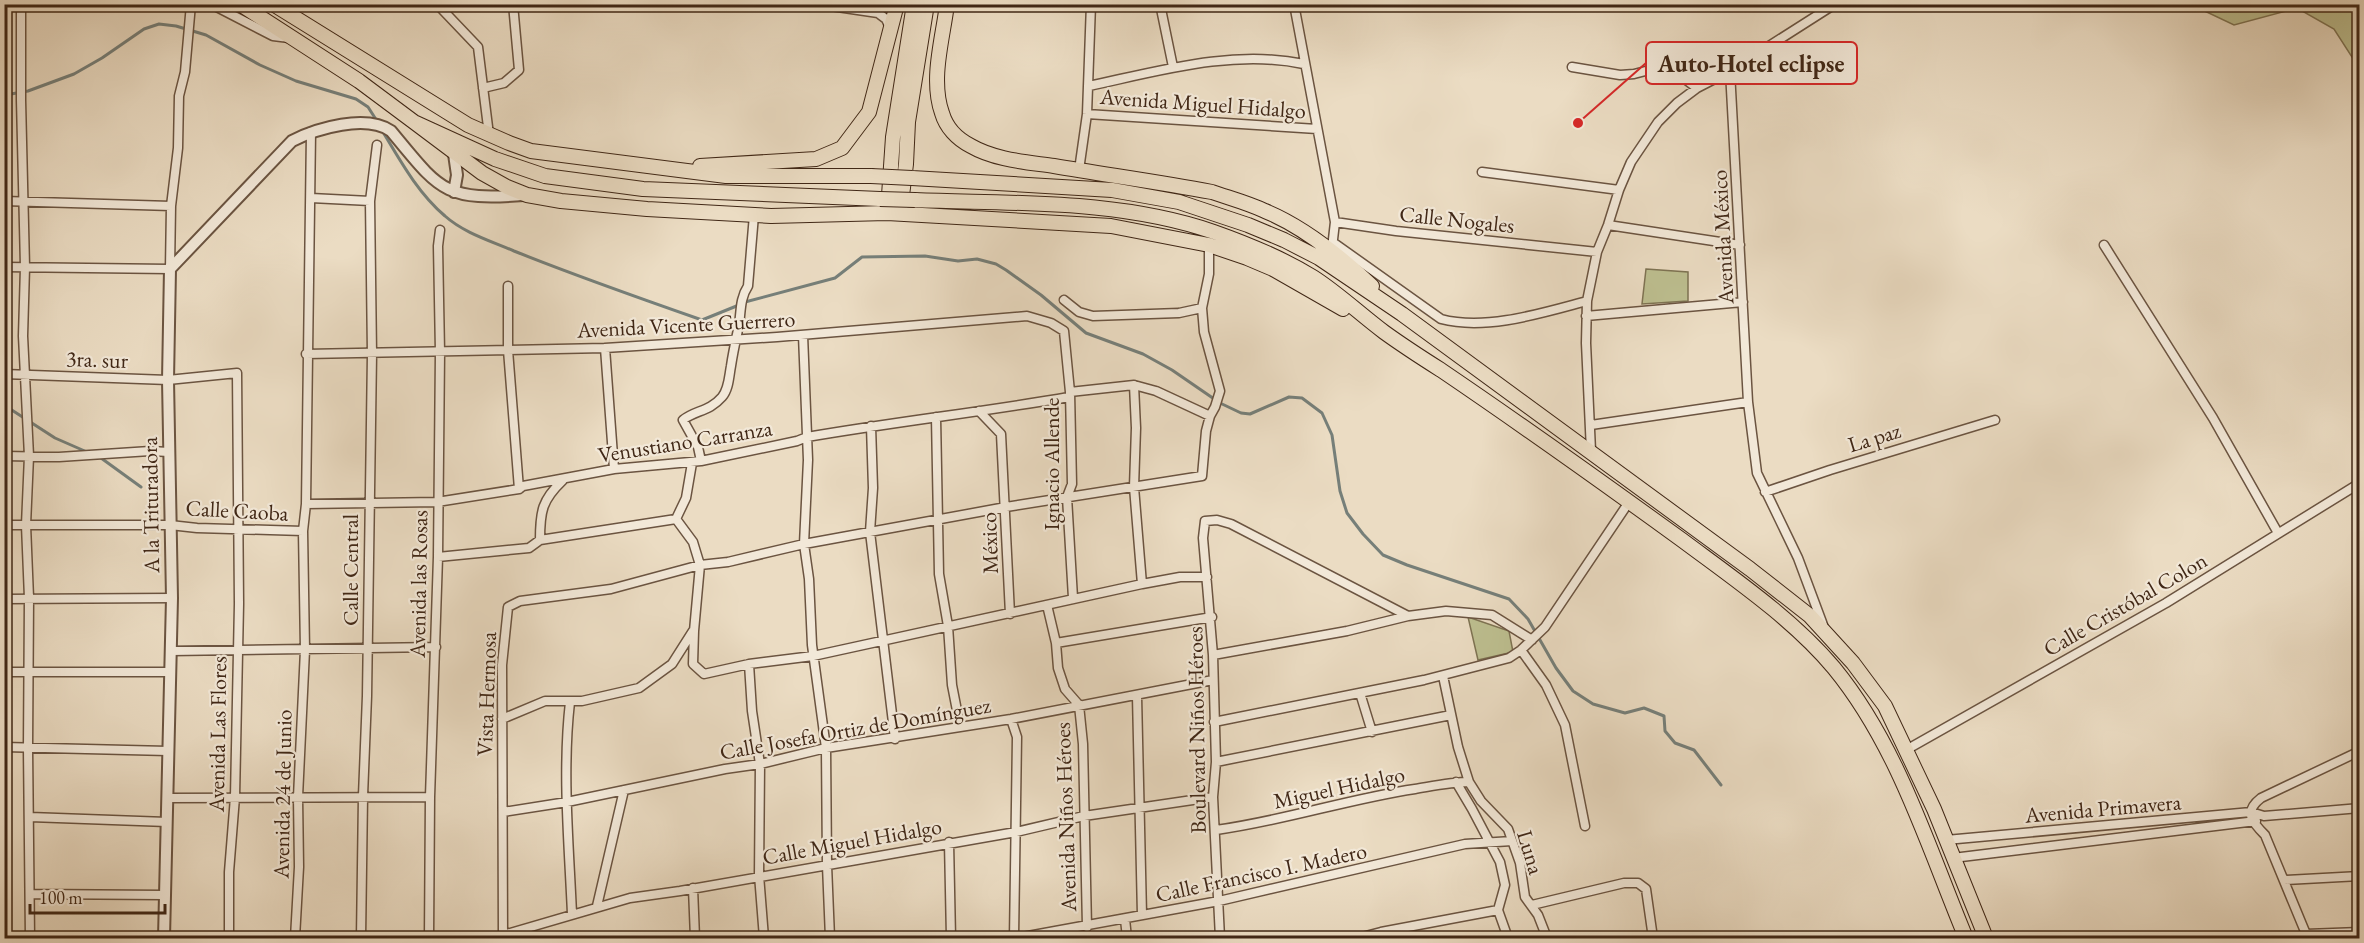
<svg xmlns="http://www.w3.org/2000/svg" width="2364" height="943" font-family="'EB Garamond',serif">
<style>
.green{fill:#bdbf90;stroke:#7e7353;stroke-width:1.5}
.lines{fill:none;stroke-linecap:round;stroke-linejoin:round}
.stream{stroke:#767f79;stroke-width:3}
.minor-casing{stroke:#6b5441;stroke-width:11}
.tertiary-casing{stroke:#6b5441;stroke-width:14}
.primary-casing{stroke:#402716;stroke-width:16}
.minor{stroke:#f2e8d8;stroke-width:8}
.tertiary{stroke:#f2e8d8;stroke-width:10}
.primary{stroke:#ebdcc3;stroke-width:14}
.primary-bridge-casing{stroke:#402716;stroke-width:16;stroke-linecap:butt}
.primary-bridge{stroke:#ebdcc3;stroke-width:14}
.labels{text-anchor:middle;stroke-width:4.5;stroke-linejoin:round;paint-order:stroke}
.street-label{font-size:22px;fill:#402716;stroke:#f2e8d8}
.leader{fill:none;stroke:#d62828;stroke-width:2}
.callout-dot{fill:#d62828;stroke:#f2e8d8;stroke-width:2}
.callout{fill:#f2e8d8;stroke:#d62828;stroke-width:2}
.callout-label{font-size:24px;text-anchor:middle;font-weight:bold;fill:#402716}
</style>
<rect width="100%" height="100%" fill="#ebdcc3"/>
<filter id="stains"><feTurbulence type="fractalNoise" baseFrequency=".00333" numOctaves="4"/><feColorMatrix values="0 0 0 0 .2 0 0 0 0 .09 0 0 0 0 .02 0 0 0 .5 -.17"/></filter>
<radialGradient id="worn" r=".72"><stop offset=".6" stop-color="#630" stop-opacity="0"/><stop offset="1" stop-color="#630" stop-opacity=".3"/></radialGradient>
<path class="green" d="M2192 5H2359V68L2334 29 2297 8 2234 25Z
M1646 269 1688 272V301L1642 304Z
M1468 617 1509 631 1513 652 1478 660Z"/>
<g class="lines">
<path class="stream" d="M4 91 11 94 28 91 74 74 102 58 144 29 159 24 176 26 206 35 260 65 296 81 356 99 368 107 377 121
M383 132C401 162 418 193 445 216 464 233 491 241 514 251 576 276 639 298 702 320L739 305
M745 302 835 278 862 257 925 256 958 261 977 259 996 264 1006 270 1041 295 1086 333 1143 354 1172 370 1220 403 1241 413 1250 414 1289 397 1302 398 1322 413 1332 435 1340 491 1347 513 1363 534 1383 555 1407 565 1509 599 1528 619 1556 668 1573 691 1593 704 1625 713 1644 708 1664 716 1665 731 1675 743 1694 750 1721 785
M4 405 55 438 87 452
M101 458 141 487"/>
<defs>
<path id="minor" d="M21 4V100L25 267 23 336 29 456 26 525 29 598 28 748 30 938
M211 4 273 36 289 38
M437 4 478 47 489 135
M817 4 878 13 886 19 891 30
M1160 4 1173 67
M1294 4 1335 222 1332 248
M1572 67 1620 75 1634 74 1661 67 1677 73 1697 88
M1730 71 1748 402 1757 473 1798 558 1823 625
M1089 86C1159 71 1233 49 1304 64
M483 88 504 83 519 70 513 4
M1087 114 1317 129
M1079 170 1087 114 1091 4
M1482 172 1619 190
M311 198 370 201
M4 201 171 206
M1335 222 1396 231 1597 252
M1608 225 1740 245
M1334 243 1441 319C1486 331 1542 313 1587 301
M2104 245 2213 418 2278 533
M4 267 170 269 171 206 178 148 179 96 185 72 191 4
M508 286V350L519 489
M1064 300 1079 312 1093 316 1179 313 1202 308
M1586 316 1743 302
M803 335 808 460 804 544 809 579 812 645 826 748 827 865 830 938
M605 348 614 469
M306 354 605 348 777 337 1027 316 1051 323 1064 331 1070 392 1072 484 1067 497 1073 598
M4 374 168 380 237 373 239 604 235 797 229 872V938
M1070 392 1134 385
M979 411 1001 434 1010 614
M936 417 939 574 948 626 952 685 960 726
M1591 425 1748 402
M871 426 873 488 870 532 895 739
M1591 451 1586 343 1587 301 1597 252 1608 225 1619 190 1631 162 1658 122 1677 103 1697 88 1730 71 1835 4
M4 456 59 457 150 451 169 452
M701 461 698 447 683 420C695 410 709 412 722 397 729 389 729 376 731 366 733 352 736 339 739 325 741 311 740 298 748 286L754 215
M692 463 686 498 676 519 693 542 700 565 694 631 693 664 704 674 749 664 813 656 1142 584 1180 577H1207
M1765 492 1830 470 1995 420
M306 504 437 502 519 489 523 486 614 469 701 461 797 441 807 437C894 422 982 412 1069 397
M4 525H170L197 528 303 531
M540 540C540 511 542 500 563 480
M438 557 529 548 540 540 676 519
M1142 584 1134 487 1136 428 1134 385 1156 391 1210 416
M4 599 172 598
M1047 605 1056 643 1058 668 1065 689 1079 705 1083 744 1087 927
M1408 616 1446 611 1492 615 1532 640
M1056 643 1212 617
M1521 650 1546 685 1565 725 1585 826
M171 651 436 647
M1213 655 1347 631 1408 616 1231 524 1217 520 1205 521 1203 538 1213 655 1216 762 1213 797 1220 938
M749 664 752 711 760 764 759 875 764 938
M4 672H169
M1443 676 1458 747 1469 782 1481 801 1508 829 1520 863 1525 897 1538 915 1547 938
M1360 693 1372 732
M1137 696 1142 915
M570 702C562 772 569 844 572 914
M502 719 545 701H582L639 688 672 664 693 631
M1011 719 1017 737 1014 938
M1214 722 1424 680 1509 658 1521 650 1545 627 1629 502
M4 747 168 751
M1906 750 2166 603 2360 483
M2360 751 2261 798C2243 812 2252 822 2265 835L2306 934 2360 932
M1216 762 1451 715
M1456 782 1472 809 1500 862 1505 885 1498 910 1508 938
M168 798 430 797
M503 812 567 802 725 769 760 764 826 748 1011 719 1213 680
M30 817 167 822
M1216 830C1283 821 1348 799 1415 789 1433 786 1451 782 1469 782
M1946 840 2251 812 2264 816 2360 808
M949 842 951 938
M1953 858 2256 821
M2284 880 2360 876
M693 888 695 938
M31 894 164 895
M1532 905 1624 883H1638L1646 889 1653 938
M597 906 624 790
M1125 919 1127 938
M295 938 299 867 298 797 305 650 303 531 306 504 311 132
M361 938 363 796 367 696 372 354 370 201 377 145
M429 938 430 797 438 557 440 352 438 246 440 230
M493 938 630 898 680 891 1016 832 1084 816 1213 797
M503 938 502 665 508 607 520 601 611 589 700 565 728 562 804 544 1006 507 1202 476 1206 431 1210 416 1215 407 1220 391 1204 332 1202 308 1209 274V245
M1017 938 1219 901 1465 844 1512 841
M1358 938 1381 932 1498 910"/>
<path id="tertiary" d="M454 154 457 175 454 192
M164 938 172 598 168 380 170 269 292 141C317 128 366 114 391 131 440 190 443 201 524 195"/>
<path id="primary" d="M240 4 359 81 414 122 495 159 545 176 643 189 880 199
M273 4 468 125 509 143 531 151 726 176H871
M947 4C943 38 930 79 942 113 946 127 957 139 971 146 995 160 1027 162 1054 166 1107 175 1159 182 1212 192 1229 198 1248 203 1265 211 1304 227 1341 257 1372 286
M414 122 482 173 507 187 527 195 561 201 647 209 771 216 887 213 1111 226 1209 245 1247 258 1273 269 1343 309
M700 166 816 159 842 148 869 112 897 4
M912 178 1112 190 1179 202 1248 225 1284 240 1319 258 1402 314 1750 569 1810 616 1853 663 1885 706 1934 809 1986 938
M915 200C1015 204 1118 199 1214 232 1248 244 1282 258 1313 277 1338 293 1360 314 1384 332 1402 345 1422 358 1441 370 1522 425 1602 482 1682 540 1733 578 1793 619 1834 668 1898 746 1928 847 1966 938
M888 210 893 137 914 4
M900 211 906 164 908 122 927 4"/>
</defs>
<use href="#minor" class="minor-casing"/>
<use href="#tertiary" class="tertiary-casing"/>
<use href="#primary" class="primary-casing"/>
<use href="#minor" class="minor"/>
<use href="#tertiary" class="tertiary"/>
<use href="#primary" class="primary"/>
<defs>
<path id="primary-bridge" d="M871 176 912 178
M880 199 915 200"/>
</defs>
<use href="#primary-bridge" class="primary-bridge-casing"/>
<use href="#primary-bridge" class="primary-bridge"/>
</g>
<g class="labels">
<g class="street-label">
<text transform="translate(1203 103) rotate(4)" y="8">Avenida Miguel Hidalgo</text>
<text transform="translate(1457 219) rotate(6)" y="8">Calle Nogales</text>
<text transform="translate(1722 237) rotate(-93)" y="8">Avenida México</text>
<text transform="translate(686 324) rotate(-3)" y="8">Avenida Vicente Guerrero</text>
<text transform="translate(97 359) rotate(2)" y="8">3ra. sur</text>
<text transform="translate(1874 437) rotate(-17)" y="8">La paz</text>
<text transform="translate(685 441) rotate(-9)" y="8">Venustiano Carranza</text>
<text transform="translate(1051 464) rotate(-90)" y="8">Ignacio Allende</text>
<text transform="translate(150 505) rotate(-91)" y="8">A la Trituradora</text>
<text transform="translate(237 510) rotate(3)" y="8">Calle Caoba</text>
<text transform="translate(989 543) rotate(-92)" y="8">México</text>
<text transform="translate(350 570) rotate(-90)" y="8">Calle Central</text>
<text transform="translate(418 584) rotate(-89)" y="8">Avenida las Rosas</text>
<text transform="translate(2125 604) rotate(-30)" y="8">Calle Cristóbal Colon</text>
<text transform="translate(486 694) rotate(-88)" y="8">Vista Hermosa</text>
<text transform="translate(855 728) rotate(-10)" y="8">Calle Josefa Ortiz de Domínguez</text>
<text transform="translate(1196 730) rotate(-91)" y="8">Boulevard Niños Héroes</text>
<text transform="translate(217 734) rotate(-89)" y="8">Avenida Las Flores</text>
<text transform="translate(1339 787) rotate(-12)" y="8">Miguel Hidalgo</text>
<text transform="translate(282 794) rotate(-89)" y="8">Avenida 24 de Junio</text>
<text transform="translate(2103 808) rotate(-5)" y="8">Avenida Primavera</text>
<text transform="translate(1065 817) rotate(-92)" y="8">Avenida Niños Héroes</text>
<text transform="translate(852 841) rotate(-10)" y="8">Calle Miguel Hidalgo</text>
<text transform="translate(1531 852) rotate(73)" y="8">Luna</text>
<text transform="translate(1261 872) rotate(-12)" y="8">Calle Francisco I. Madero</text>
</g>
</g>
<path class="leader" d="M1578 123L1646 63"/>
<circle class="callout-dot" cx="1578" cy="123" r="6"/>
<rect class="callout" x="1646" y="42" width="211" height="42" rx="6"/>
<g class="callout-label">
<text x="1751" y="72">Auto-Hotel eclipse</text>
</g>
<rect width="2364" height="943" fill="none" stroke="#ebdcc3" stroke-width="24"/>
<rect x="6" y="6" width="2352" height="931" fill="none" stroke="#402716" stroke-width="3"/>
<rect x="12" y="12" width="2340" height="919" fill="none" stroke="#402716" stroke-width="1.5"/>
<path d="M30 904v9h135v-9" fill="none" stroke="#402716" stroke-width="3"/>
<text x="39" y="904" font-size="18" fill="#402716" stroke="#f2e8d8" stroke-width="4.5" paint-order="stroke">100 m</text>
<rect width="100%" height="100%" filter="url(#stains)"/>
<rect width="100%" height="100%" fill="url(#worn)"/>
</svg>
